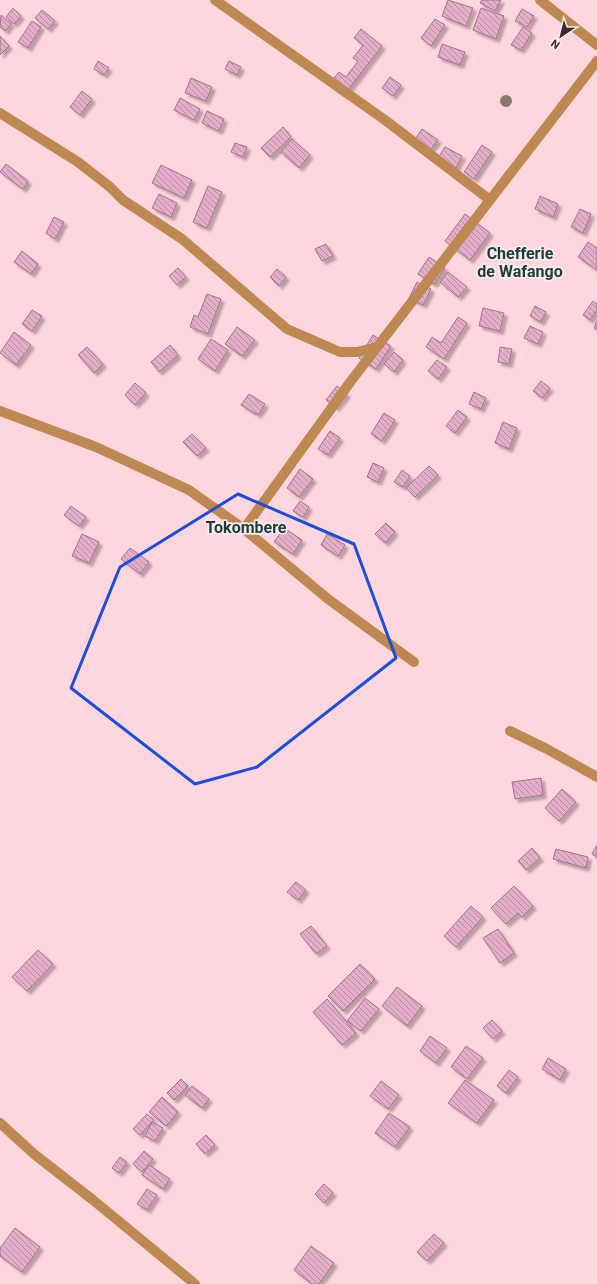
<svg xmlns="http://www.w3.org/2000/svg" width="597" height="1284" font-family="Roboto,sans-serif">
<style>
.building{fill:url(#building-back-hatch);stroke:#a3718c;filter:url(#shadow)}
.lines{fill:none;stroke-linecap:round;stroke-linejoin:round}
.minor{stroke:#bd8851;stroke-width:10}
.tree{fill:#847b64}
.marked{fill:none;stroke:#1d4ed8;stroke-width:3;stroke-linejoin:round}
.labels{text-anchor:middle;stroke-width:3.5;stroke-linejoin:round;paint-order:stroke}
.quarter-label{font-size:16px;font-weight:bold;fill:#1b3c38;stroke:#f9ecee}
</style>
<defs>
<pattern id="building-back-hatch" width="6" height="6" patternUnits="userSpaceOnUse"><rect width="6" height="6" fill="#e4adca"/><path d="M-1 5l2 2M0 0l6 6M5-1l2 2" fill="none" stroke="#ba8da4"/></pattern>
<filter id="shadow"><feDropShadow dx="3.5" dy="3.5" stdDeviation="1" flood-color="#0004"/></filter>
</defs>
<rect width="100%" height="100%" fill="#fed7de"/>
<path class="building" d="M448 0 473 8 466 26 442 16Z
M482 0H501L495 11 480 3Z
M13 8 21 16 14 24 6 17Z
M481 8 504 16 496 39 473 30Z
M522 9 534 16 527 27 515 21Z
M42 10 55 21 48 29 35 18Z
M1 15 11 24 5 31 0 27Z
M435 19 445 25 431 46 421 38Z
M32 21 41 27 28 48 18 42Z
M523 27 532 33 521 50 511 45Z
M361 29 382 46 344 95 329 84 339 72 346 77 358 61 353 58 363 45 354 38Z
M0 36 9 46 0 55Z
M442 44 465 52 460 65 438 57Z
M98 61 109 68 104 75 94 69Z
M229 61 241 67 237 75 225 69Z
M390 77 401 85 393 96 382 88Z
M191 78 212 87 206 101 185 93Z
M82 91 92 99 80 115 70 107Z
M180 98 200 109 194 120 174 110Z
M207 111 224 119 219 131 202 123Z
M283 127 291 137 270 157 261 148Z
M422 129 438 140 430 150 415 139Z
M292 139 310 155 299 168 281 152Z
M235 143 247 147 243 157 231 152Z
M482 145 492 152 474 179 464 172Z
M445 147 462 156 456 168 438 158Z
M6 164 28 181 23 189 0 172Z
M161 165 192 180 184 198 152 183Z
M208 186 222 192 207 228 193 222Z
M159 194 177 203 171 217 152 208Z
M540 196 558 204 553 217 535 209Z
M580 209 591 214 583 233 571 227Z
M465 214 490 233 470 260 445 241Z
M54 217 64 222 55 239 46 233Z
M588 242 597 248V270L578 257Z
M326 244 333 256 322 261 315 249Z
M22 251 38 264 31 274 14 262Z
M429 257 445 268 434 284 418 274Z
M178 268 186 277 177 285 169 276Z
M277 269 286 277 279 286 270 277Z
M448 272 467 287 458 297 440 282Z
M417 282 431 289 423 305 409 298Z
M207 294 221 299 208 334 190 327 194 315 198 317Z
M593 301 597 304V310L590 320 583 315Z
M535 306 546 312 541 322 530 316Z
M483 308 504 313 500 331 479 326Z
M32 310 42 316 32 331 22 324Z
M458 317 467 323 444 359 426 347 432 337 441 343Z
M597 321V330L594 328Z
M530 326 543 332 538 344 524 338Z
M237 327 255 340 242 356 225 344Z
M14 332 31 345 16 365 0 353Z
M373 335 391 346 376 369 359 358Z
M211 339 228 350 215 371 198 359Z
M170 345 178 355 159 372 151 362Z
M87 347 103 364 94 373 78 355Z
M500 347 512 349 509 364 498 362Z
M394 352 403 360 394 372 384 364Z
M437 360 447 367 438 379 428 371Z
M541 381 550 388 542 398 533 391Z
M135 383 146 393 135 405 125 395Z
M337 386 347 394 336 408 326 400Z
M474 392 486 398 481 409 469 404Z
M249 394 265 404 258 415 241 405Z
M458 410 467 417 455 433 446 426Z
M384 413 395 420 382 441 371 434Z
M503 422 517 428 509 449 495 443Z
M330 431 340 438 328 455 318 449Z
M192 434 206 448 197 456 183 442Z
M373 463 384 468 378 482 367 477Z
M429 466 438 475 415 497 406 488Z
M300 469 313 479 299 497 287 488Z
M402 470 410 476 403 487 394 482Z
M300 501 309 507 303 517 293 511Z
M71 506 86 517 79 526 64 515Z
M386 523 395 532 385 543 375 534Z
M284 528 302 540 293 554 274 542Z
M82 534 99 542 89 563 72 556Z
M327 534 345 545 338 556 321 545Z
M130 548 149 562 140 574 121 559Z
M541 778 543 795 515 799 512 782Z
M562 789 576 802 559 821 545 808Z
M597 845V857L592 854Z
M532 848 540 858 526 870 518 861Z
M556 849 588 857 586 868 553 859Z
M296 882 306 890 298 900 287 892Z
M514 886 533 906 522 917 518 913 506 924 491 908Z
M471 906 483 917 456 947 444 936Z
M311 926 327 946 316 954 300 934Z
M498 929 514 953 500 963 483 938Z
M38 950 53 964 27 991 12 977Z
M360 964 375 979 343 1011 328 996Z
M397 987 422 1006 407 1026 382 1006Z
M365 998 379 1009 361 1031 347 1021Z
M327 999 356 1033 342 1045 313 1012Z
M492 1020 502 1031 493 1039 483 1028Z
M430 1036 447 1048 436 1063 420 1051Z
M466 1046 483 1058 467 1079 451 1067Z
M548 1058 566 1069 560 1080 542 1069Z
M509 1070 518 1077 506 1093 497 1086Z
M181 1079 188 1086 174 1100 167 1093Z
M465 1080 494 1100 477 1123 448 1103Z
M381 1081 399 1095 388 1109 370 1096Z
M192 1086 209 1099 202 1108 185 1095Z
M162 1097 178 1112 166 1126 149 1112Z
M389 1113 410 1127 395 1147 375 1133Z
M147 1114 154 1120 140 1135 133 1129Z
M152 1122 163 1128 155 1141 145 1136Z
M206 1135 215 1145 205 1154 196 1144Z
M144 1151 153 1159 142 1172 133 1164Z
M120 1157 127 1162 119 1173 112 1168Z
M149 1165 170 1179 163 1189 142 1175Z
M324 1184 333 1193 324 1203 315 1194Z
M147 1189 157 1195 147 1210 137 1204Z
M15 1228 40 1247 22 1272 0 1256V1248Z
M434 1234 444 1243 427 1261 417 1252Z
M311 1246 334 1263 319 1284H312L294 1270Z"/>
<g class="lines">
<path class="minor" d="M540 0 597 45
M0 113 78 162 110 187 123 200 182 239 287 329 340 352H357L377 347
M490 200 597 61
M0 411 96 447 189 490 244 529 351 381 490 200 385 120 215 0
M244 529 328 599 414 662
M510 731 547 749 597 777
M0 1123 34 1154 93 1200 195 1284"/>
</g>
<circle class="tree" cx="506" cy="101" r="6"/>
<path class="marked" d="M238 494 354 544 396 658 257 767 195 784 71 688 120 567Z"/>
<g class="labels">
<g class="quarter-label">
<text x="520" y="259">Chefferie<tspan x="520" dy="18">de Wafango</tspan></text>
<text x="246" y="533">Tokombere</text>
</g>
</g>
<g transform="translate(561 36) rotate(215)" stroke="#f9ecee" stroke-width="3" paint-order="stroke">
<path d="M0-3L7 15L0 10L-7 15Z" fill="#3e262b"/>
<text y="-6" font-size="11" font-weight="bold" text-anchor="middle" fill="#3e262b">N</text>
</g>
</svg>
